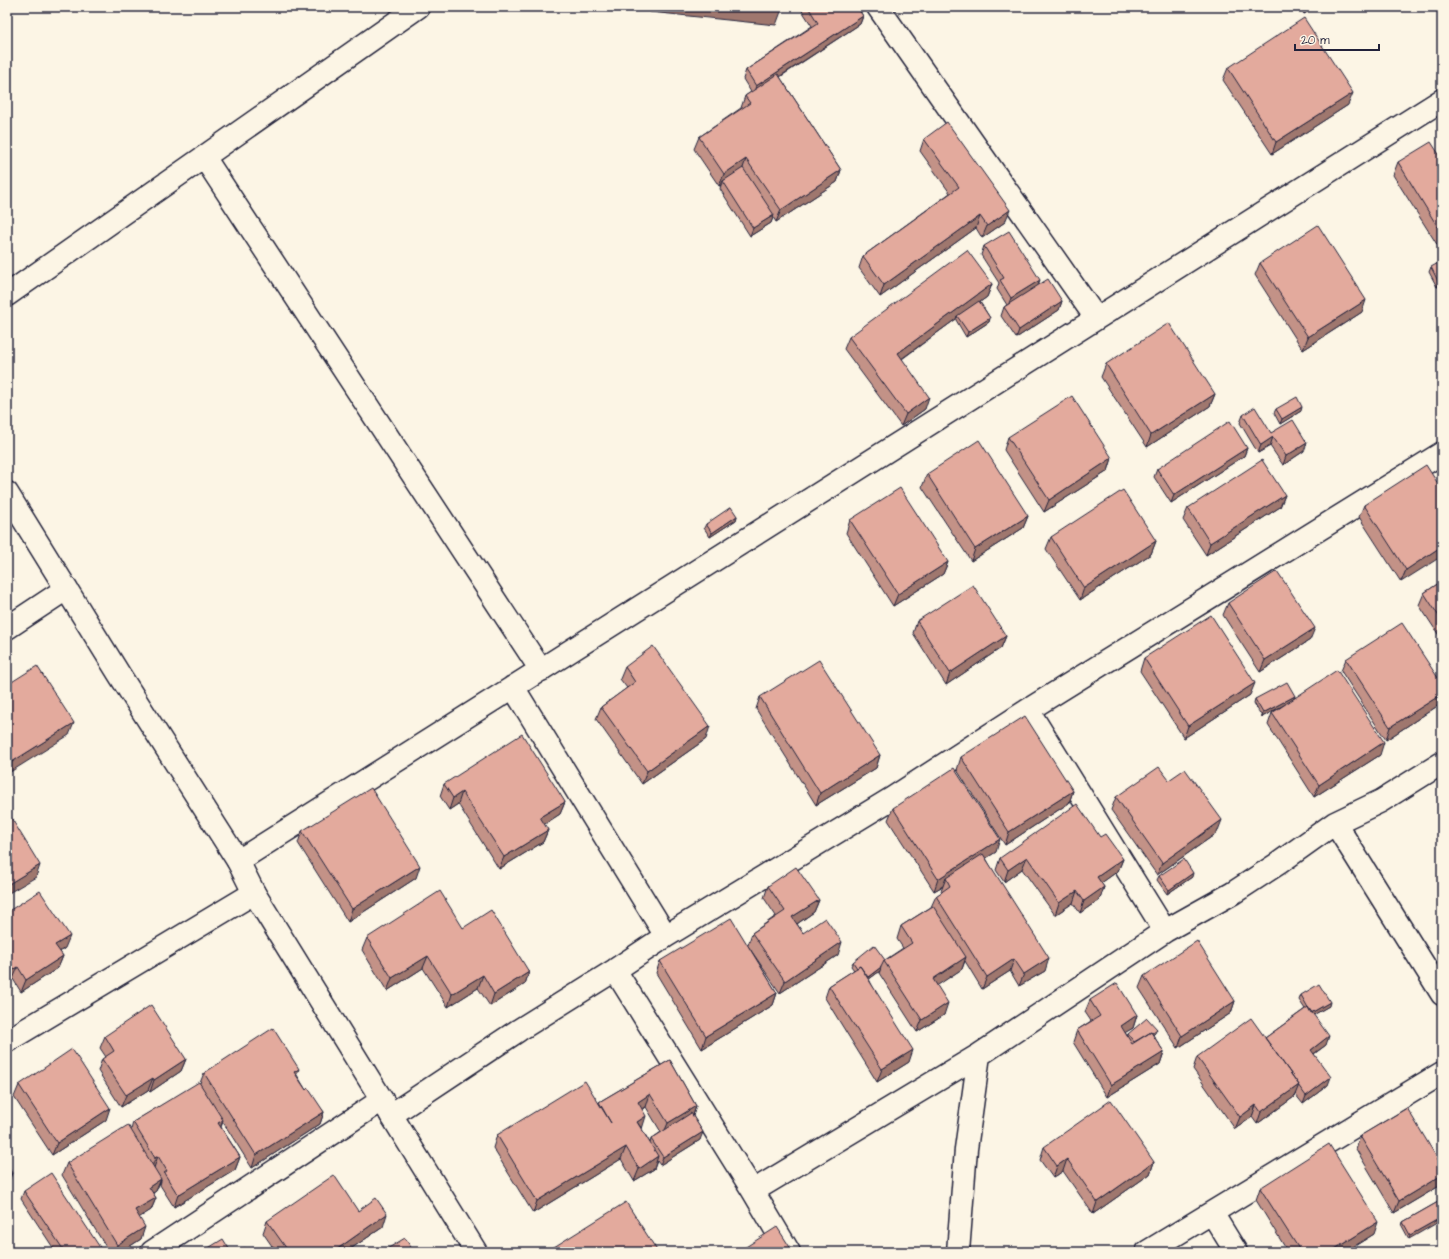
<svg xmlns="http://www.w3.org/2000/svg" width="1449" height="1259" font-family="'Architects Daughter',sans-serif">
<style>
.lines{fill:none;stroke-linecap:round;stroke-linejoin:round}
.street-casing{stroke:#22223b;stroke-width:25}
.secondary-casing{stroke:#22223b;stroke-width:25}
.street{stroke:#fcf5e5;stroke-width:22}
.secondary{stroke:#fcf5e5;stroke-width:22}
.wall{fill:#c39287;stroke:#22223b;fill-rule:evenodd}
.shaded-wall{fill:#9f776e;stroke:#22223b}
.building{fill:#e3aa9d;stroke:#22223b}
</style>
<rect width="100%" height="100%" fill="#fcf5e5"/>
<filter id="ink" filterUnits="userSpaceOnUse"><feTurbulence type="fractalNoise" baseFrequency=".025" numOctaves="2"/><feDisplacementMap in="SourceGraphic" scale="8" xChannelSelector="R" yChannelSelector="G"/><feConvolveMatrix kernelMatrix="1 2 1 2 8 2 1 2 1" color-interpolation-filters="sRGB"/></filter>
<g filter="url(#ink)">
<g class="lines">
<defs>
<path id="street" d="M878 7 1096 318
M204 157 541 670
M7 295 418 7
M7 628 66 589
M513 687 666 936
M1028 710 1165 931
M1335 823 1442 994
M238 861 1442 100
M615 970 753 1191 789 1252
M7 1041 254 893
M391 1115 519 1030 615 970 666 936 891 799 1028 710 1442 453
M753 1191 979 1055 1165 931 1233 893 1279 863 1335 823 1381 801 1442 763
M1212 1213 1236 1252
M152 1252 382 1100
M958 1252 966 1149 979 1055
M1147 1252 1442 1073"/>
<path id="secondary" d="M7 493 119 674 238 861 254 893 476 1252"/>
</defs>
<use href="#street" class="street-casing"/>
<use href="#secondary" class="secondary-casing"/>
<use href="#street" class="street"/>
<use href="#secondary" class="secondary"/>
</g>
<path class="wall" d="M802 7H857L863 16 860 24 780 77 841 170 837 182 776 222 773 217 771 223 750 236 720 189 721 185 719 186 694 149 699 137 741 108 745 96 751 92 743 79 746 70 812 26 801 9Z
M1300 7H1315L1304 14Z
M1228 68 1348 105 1272 154 1223 80Z
M924 139 1005 222 982 238 976 228 880 297 859 268 863 256 950 193 920 151Z
M1442 159V243L1438 246 1393 175 1398 162Z
M984 246 1037 286 1062 301 1059 310 1016 338 1001 316 1004 307 1007 305 997 289 999 283 981 255Z
M1260 263 1362 312 1303 350 1255 275Z
M1431 267 1442 285 1437 287 1429 272Z
M992 284 987 297 980 302 990 318 989 322 966 337 956 320V319L902 359 925 409 901 426 844 349 849 337Z
M1106 364 1215 394 1210 406 1147 447 1101 377Z
M1276 409 1301 411 1280 424 1274 413Z
M1243 415 1271 433 1304 451 1283 465 1270 446 1258 453 1240 423Z
M1008 437 1112 458 1108 471 1044 512 1004 450Z
M1247 448 1244 456 1171 503 1154 477 1157 469Z
M927 474 1028 516 1023 528 971 561 922 487Z
M1442 490 1401 582 1359 517 1364 505Z
M1285 495 1280 507 1206 555 1183 520 1188 508Z
M737 516 736 520 710 537 704 528 706 524Z
M850 520 948 562 943 574 893 606 846 533Z
M1051 537 1156 541 1151 554 1080 600 1046 549Z
M1442 581V640L1419 605 1424 593Z
M1228 603 1310 640 1260 672 1223 615Z
M917 621 1006 636 1001 648 946 685 913 633Z
M1144 658 1250 695 1184 738 1140 671Z
M1346 659 1442 703 1386 740 1341 671Z
M625 667 706 739 642 784 596 719 601 707 627 688 620 679Z
M1295 696 1294 698 1380 755 1314 797 1268 725 1272 713 1281 707 1262 717 1254 703 1255 699Z
M760 697 880 755 876 768 816 805 756 709Z
M961 757 1073 791 1069 803 1005 845 957 770Z
M444 784 565 802 560 814 544 824 548 830 543 842 499 869 458 804 449 810 440 796Z
M1116 797 1217 833 1157 875 1111 810Z
M893 808 996 852 986 858 1045 971 1019 986 1010 971 982 989 965 961 962 969 937 985 944 1015 917 1032 879 973 880 971 869 979 909 1062 877 1082 825 998 829 986 854 970 851 966 853 962 885 960 903 948 897 939 901 926 931 907 936 896 942 892 941 891 943 886 934 891 888 820Z
M302 831 416 878 348 922 298 843Z
M1100 837 1123 859 1118 871 1101 883 1104 887 1100 899 1080 913 1073 903 1055 915 1022 869 1004 882 996 870 1000 858Z
M1159 876 1192 877 1167 894 1157 880Z
M768 886 819 900 814 912 797 924 803 933 838 955 780 993 748 946 777 993 773 1005 702 1049 656 973 660 961 748 945 752 933 776 916 764 898Z
M7 912 65 948 60 952 63 956 58 968 21 992 13 979Z
M463 928 529 972 525 984 490 1006 478 988 448 1007 423 968 387 991 362 950 367 938Z
M1144 976 1235 1001 1231 1013 1178 1048 1139 988Z
M1301 995 1329 1006 1313 1015 1326 1045 1314 1054 1328 1085 1303 1104 1295 1094 1294 1097 1257 1124 1252 1117 1235 1129 1193 1069 1197 1057 1265 1038 1305 1009 1299 1000Z
M1090 1000 1137 1015 1133 1028 1125 1032 1127 1036 1128 1034 1155 1033 1153 1035 1164 1052 1160 1064 1107 1097 1073 1042 1077 1030 1091 1021 1085 1012Z
M105 1036 186 1059 181 1071 150 1092 148 1090 121 1107 98 1071 102 1059 106 1057 100 1048Z
M670 1060 696 1106 693 1116 700 1140 660 1165 657 1161 654 1169 634 1181 621 1159 533 1213 493 1148 497 1135 599 1103V1102ZM646 1107 661 1132 651 1139 650 1143 642 1129V1109Z
M204 1073 297 1075 306 1090 324 1112 320 1124 252 1168 223 1122 221 1127 240 1157 235 1170 174 1207 160 1185 161 1181V1180L156 1191 153 1193 156 1198 151 1210 139 1217 141 1239 121 1252H109L62 1175 67 1163 131 1130 133 1122 200 1083Z
M19 1085 106 1120 52 1155 14 1097Z
M1360 1136 1441 1185 1394 1213 1356 1149Z
M1044 1147 1154 1162 1150 1174 1093 1214 1063 1171 1053 1178 1040 1160Z
M1260 1188 1374 1234 1345 1252H1288L1256 1200Z
M24 1191 103 1252H56L21 1199Z
M1438 1202 1409 1239 1402 1226 1403 1222Z
M358 1211 383 1227 346 1252H263L272 1246 263 1233 267 1221Z"/>
<path class="shaded-wall" d="M652 7H759L782 9 776 25 650 12Z
M1307 7H1315L1304 14Z
M863 16 860 24 753 94 756 86Z
M1353 93 1348 105 1272 154 1276 142Z
M746 159 742 171 723 181 721 185 719 186 724 174Z
M841 170 837 182 776 222 781 210Z
M1010 210 1005 222 982 238 987 226Z
M774 215 771 223 750 236 753 228Z
M980 216 976 228 880 297 884 285Z
M1442 234V243L1438 246Z
M1040 280 1037 288 1008 306 1011 298Z
M1442 282V285L1437 287 1439 283Z
M992 284 987 297 958 318 957 316 956 319 893 365 898 353Z
M1366 300 1362 312 1303 350 1308 337Z
M1062 301 1059 310 1016 338 1019 330Z
M990 318 989 322 966 337 968 332Z
M1215 394 1210 406 1147 447 1151 435Z
M929 397 925 409 901 426 906 414Z
M1302 407 1301 411 1280 424 1282 419Z
M1273 437 1270 446 1258 453 1261 445Z
M1307 443 1304 451 1283 465 1286 456Z
M1247 448 1244 456 1171 503 1174 495Z
M1112 458 1108 471 1044 512 1049 500Z
M1285 495 1280 507 1206 555 1210 543Z
M737 516 736 520 710 537 712 533Z
M1028 516 1023 528 971 561 975 549Z
M1156 541 1151 554 1080 600 1084 588Z
M1442 546V556L1401 582 1406 570Z
M948 562 943 574 893 606 898 594Z
M1315 628 1310 640 1260 672 1265 660Z
M1006 636 1001 648 946 685 950 673Z
M1255 683 1250 695 1184 738 1188 726Z
M1442 694V703L1386 740 1390 727Z
M1295 696 1293 700 1262 717 1263 713Z
M74 723 69 735 7 774V765Z
M710 726 706 739 642 784 647 771Z
M1384 742 1380 755 1314 797 1319 785Z
M880 755 876 768 816 805 820 793Z
M1073 791 1069 803 1005 845 1009 832Z
M462 792 458 804 449 810 453 798Z
M565 802 560 814 536 830 540 817Z
M1222 820 1217 833 1157 875 1162 863Z
M548 830 543 842 499 869 504 857Z
M1000 839 996 852 948 882 946 878 943 886 934 891 938 879Z
M1027 857 1022 869 1004 882 1008 870Z
M1123 859 1118 871 1093 889 1097 877Z
M40 865 36 877 7 894V885Z
M420 866 416 878 348 922 352 909Z
M1193 873 1192 877 1167 894 1169 890Z
M1104 887 1100 899 1080 913 1084 901Z
M1077 891 1073 903 1055 915 1059 903Z
M819 900 814 912 788 930 792 917Z
M70 936 65 948 51 957 55 945Z
M842 942 838 955 780 993 785 981Z
M63 956 58 968 21 992 26 980Z
M428 956 423 968 387 991 392 978Z
M966 957 962 969 929 991 933 979Z
M1049 958 1045 971 1019 986 1024 974Z
M1014 959 1010 971 982 989 987 977Z
M18 967 13 979 7 984V974Z
M881 967 880 971 864 983 866 979Z
M529 972 525 984 490 1006 494 994Z
M483 975 478 988 448 1007 452 994Z
M777 993 773 1005 702 1049 706 1036Z
M1235 1001 1231 1013 1178 1048 1182 1036Z
M1330 1002 1329 1006 1310 1017 1311 1013Z
M948 1003 944 1015 917 1032 922 1020Z
M1137 1015 1133 1028 1116 1038 1121 1026Z
M1157 1029 1155 1033 1135 1049 1137 1045Z
M1329 1036 1326 1045 1308 1058 1311 1050Z
M913 1050 909 1062 877 1082 882 1069Z
M1164 1052 1160 1064 1107 1097 1111 1085Z
M186 1059 181 1071 150 1092 154 1080Z
M299 1069 294 1081V1072Z
M1331 1077 1328 1085 1303 1104 1306 1096Z
M153 1078 148 1090 121 1107 126 1095Z
M1299 1085 1294 1097 1257 1124 1261 1112Z
M650 1094 646 1107 633 1114 638 1102Z
M1256 1105 1252 1117 1235 1129 1240 1117Z
M696 1106 692 1118 663 1135 668 1123Z
M110 1108 106 1120 52 1155 57 1143Z
M324 1112 320 1124 252 1168 256 1155Z
M646 1116 642 1129 637 1122Z
M223 1120 219 1132 218 1123Z
M703 1132 700 1140 660 1165 663 1157Z
M626 1147 621 1159 533 1213 537 1201Z
M158 1156 154 1168 151 1170 155 1158Z
M658 1156 654 1169 634 1181 639 1169Z
M240 1157 235 1170 174 1207 178 1195Z
M1067 1159 1063 1171 1053 1178 1057 1166Z
M1154 1162 1150 1174 1093 1214 1097 1202Z
M12 1173 9 1182 7 1183V1177Z
M1442 1175V1183L1441 1185 1394 1213 1399 1201Z
M161 1179 156 1191 144 1199 149 1187Z
M156 1198 151 1210 131 1223 135 1210Z
M387 1214 383 1227 346 1252H333Z
M1442 1217V1220L1409 1239 1410 1235Z
M1378 1222 1374 1234 1345 1252H1330Z
M145 1227 141 1239 121 1252H114L117 1245Z"/>
<path class="building" d="M759 7H783L782 9Z
M808 7H857L863 16 756 86 746 70 818 23Z
M1304 18 1353 93 1276 142 1228 68Z
M778 74 841 170 781 210 746 159 724 174 699 137 750 103 745 96Z
M947 122 1010 210 987 226 980 216 884 285 863 256 959 187 924 139Z
M1431 142 1442 159V234L1398 162Z
M743 168 774 215 753 228 723 181Z
M1318 225 1366 300 1308 337 1260 263Z
M1009 231 1040 280 1011 298 1000 280 1004 278 984 246Z
M967 250 992 284 898 353 929 397 906 414 849 337Z
M1442 261V282L1439 283 1431 267Z
M1048 279 1062 301 1019 330 1004 307Z
M979 301 990 318 968 332 957 316Z
M1169 323 1215 394 1151 435 1106 364Z
M1072 396 1112 458 1049 500 1008 437Z
M1297 397 1302 407 1282 419 1276 409Z
M1255 407 1271 433 1293 420 1307 443 1286 456 1273 437 1261 445 1243 415Z
M1230 421 1247 448 1174 495 1157 469Z
M979 440 1028 516 975 549 927 474Z
M1262 460 1285 495 1210 543 1188 508Z
M1426 465 1442 490V546L1406 570 1364 505Z
M900 488 948 562 898 594 850 520Z
M1123 490 1156 541 1084 588 1051 537Z
M731 507 737 516 712 533 706 524Z
M1277 571 1315 628 1265 660 1228 603Z
M1442 581V621L1424 593Z
M973 585 1006 636 950 673 917 621Z
M1211 615 1255 683 1188 726 1144 658Z
M1402 623 1442 684V694L1390 727 1346 659Z
M653 646 710 726 647 771 601 707 635 682 625 667Z
M819 660 880 755 820 793 760 697Z
M37 666 74 723 7 765V685Z
M1337 670 1384 742 1319 785 1272 713Z
M1287 682 1295 696 1263 713 1255 699Z
M1025 716 1073 791 1009 832 961 757Z
M522 734 565 802 540 817 548 830 504 857 462 792 453 798 444 784Z
M1159 767 1169 780 1185 769 1222 820 1162 863 1116 797Z
M954 768 1000 839 938 879 893 808Z
M371 788 420 866 352 909 302 831Z
M1077 804 1100 837 1105 834 1123 859 1097 877 1104 887 1084 901 1077 891 1059 903 1027 857 1008 870 1000 858Z
M7 811 40 865 7 885Z
M983 854 1049 958 1024 974 1014 959 987 977 936 896 950 886 946 878Z
M1184 859 1193 873 1169 890 1159 876Z
M796 867 819 900 792 917 803 933 825 918 842 942 785 981 752 933 785 911 768 886Z
M40 891 70 936 55 945 63 956 26 980 18 967 7 974V912Z
M440 891 463 928 491 910 529 972 494 994 483 975 452 994 428 956 392 978 367 938Z
M933 906 966 957 933 979 948 1003 922 1020 884 961 912 943 901 926Z
M731 918 777 993 706 1036 660 961Z
M1197 941 1235 1001 1182 1036 1144 976Z
M874 945 885 960 884 961 881 967 868 977 860 966 857 968 853 962Z
M860 966 913 1050 882 1069 829 986Z
M1117 983 1137 1015 1121 1026 1132 1044 1151 1032 1164 1052 1111 1085 1077 1030 1100 1016 1090 1000Z
M1319 984 1330 1002 1311 1013 1301 995Z
M151 1005 186 1059 154 1080 153 1078 126 1095 102 1059 114 1051 105 1036Z
M1308 1007 1329 1036 1311 1050 1331 1077 1306 1096 1298 1085H1299L1265 1038Z
M1147 1018 1157 1029 1152 1033 1151 1032 1134 1042 1128 1034Z
M1251 1018 1299 1085 1261 1112 1256 1105 1240 1117 1197 1057Z
M273 1028 299 1069 294 1072 306 1090 308 1088 324 1112 256 1155 204 1073Z
M72 1049 110 1108 57 1143 19 1085Z
M670 1060 696 1106 668 1123 650 1094 638 1102 646 1116 637 1122 658 1156 639 1169 626 1147 537 1201 497 1135 585 1081 611 1123 599 1102Z
M199 1082 223 1120 218 1123 240 1157 178 1195 164 1173 167 1171 158 1156 155 1158 133 1122Z
M1111 1100 1154 1162 1097 1202 1067 1159 1057 1166 1044 1147Z
M1407 1108 1442 1166V1175L1399 1201 1360 1136Z
M691 1113 703 1132 663 1157 651 1139Z
M128 1125 161 1179 149 1187 156 1198 135 1210 145 1227 117 1245 67 1163Z
M1329 1144 1378 1222 1330 1252H1301L1260 1188Z
M7 1165 12 1173 7 1177Z
M51 1173 103 1252H65L24 1191Z
M334 1175 358 1211 376 1198 387 1214 333 1252H289L267 1221Z
M626 1202 658 1252H546Z
M1438 1202 1442 1210V1217L1410 1235 1403 1222Z
M777 1227 793 1252H738Z
M405 1238 414 1252H382Z
M223 1239 231 1252H202Z
M273 1246 278 1252H263Z
M244 1248 260 1252H238Z
M1364 1248 1367 1252H1358Z"/>
</g>
<rect width="1449" height="1259" fill="none" stroke="#fcf5e5" stroke-width="24"/>
<rect x="12" y="12" width="1425" height="1235" fill="none" stroke="#22223b" stroke-width="1.5" filter="url(#ink)"/>
<path d="M1295 44v6h84v-6" fill="none" stroke="#22223b" stroke-width="2"/>
<text x="1301" y="44" font-size="12" fill="#22223b" stroke="#fcf5e5" stroke-width="3" paint-order="stroke">20 m</text>
</svg>
